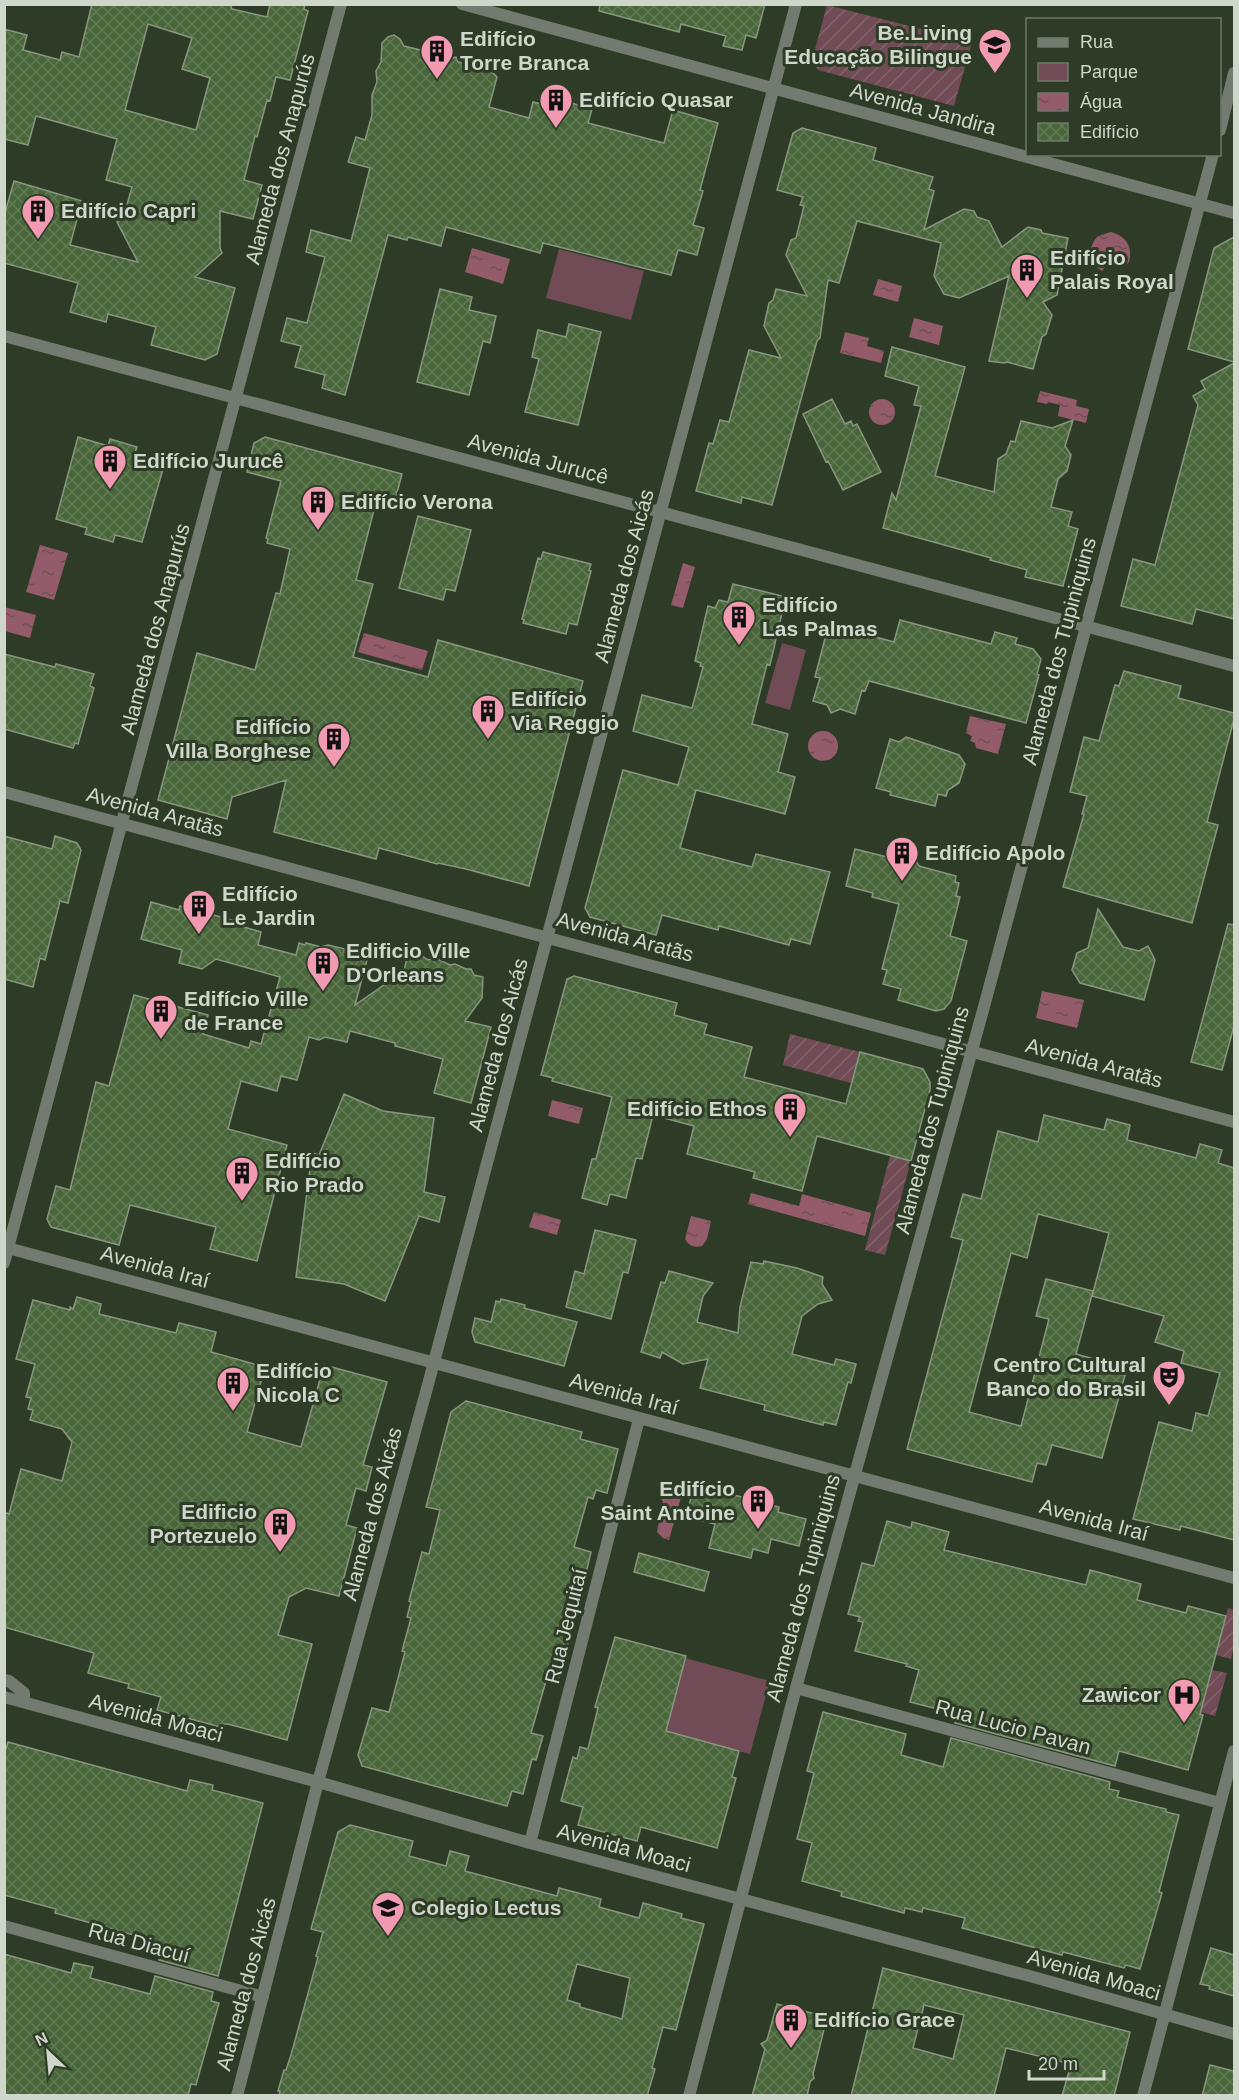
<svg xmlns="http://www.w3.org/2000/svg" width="1239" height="2100" font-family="Helvetica,sans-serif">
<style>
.park{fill:#714b55}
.garden{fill:url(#garden-furrows)}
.water{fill:url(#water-ripples)}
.building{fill:url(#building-cross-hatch);stroke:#87977f;stroke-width:1.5;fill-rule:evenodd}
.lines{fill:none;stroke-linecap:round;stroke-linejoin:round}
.minor{stroke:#737a6f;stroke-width:12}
.labels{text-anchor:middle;stroke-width:6;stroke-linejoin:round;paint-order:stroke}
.poi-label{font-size:21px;font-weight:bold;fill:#ced7ca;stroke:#2e3c27;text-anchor:start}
.street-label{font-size:21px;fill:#ced7ca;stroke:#2e3c27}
</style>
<defs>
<pattern id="garden-furrows" width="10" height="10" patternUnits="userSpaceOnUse" patternTransform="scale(1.5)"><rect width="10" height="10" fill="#714b55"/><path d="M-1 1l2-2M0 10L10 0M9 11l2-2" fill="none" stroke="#84646c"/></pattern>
<pattern id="water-ripples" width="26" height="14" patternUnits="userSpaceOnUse" patternTransform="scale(1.5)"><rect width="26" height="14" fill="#945c6b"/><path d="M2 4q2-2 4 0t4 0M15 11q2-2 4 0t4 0" fill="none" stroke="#6d4f56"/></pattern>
<pattern id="building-cross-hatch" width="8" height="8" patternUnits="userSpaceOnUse" patternTransform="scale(1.5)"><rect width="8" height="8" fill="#49663a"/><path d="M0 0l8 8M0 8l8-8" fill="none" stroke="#627b55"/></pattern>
</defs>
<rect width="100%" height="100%" fill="#2e3c27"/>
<path class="park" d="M559 249 644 271 631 320 546 298Z
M782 643 806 650 790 710 765 703Z
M685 1658 770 1681 750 1754 666 1731Z"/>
<path class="garden" d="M827 5 972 42 954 106 818 70 812 60Z
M790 1034 860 1052 851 1083 783 1065Z
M890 1156 911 1161 885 1255 865 1250Z
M1228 1608 1234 1610V1645L1231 1659 1216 1655Z
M1212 1670 1227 1673 1215 1716 1200 1712Z"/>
<path class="water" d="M1111 232C1127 236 1134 249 1128 264 1117 259 1108 262 1102 271 1088 262 1087 248 1098 236Z
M472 248 510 259 503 284 465 272Z
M878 279 902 286 898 302 873 295Z
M914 318 943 326 939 345 909 337Z
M845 332 869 338 867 346 884 351 881 363 840 353Z
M1040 391 1077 400 1076 406 1089 409 1086 423 1058 416 1060 405 1048 402 1047 404 1037 402Z
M869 412a13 13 0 1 1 26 0a13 13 0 1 1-26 0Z
M40 545 68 553 54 600 26 592Z
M683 563 695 567 683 608 671 605Z
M4 607 36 615 30 638 5 631Z
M364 633 428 651 422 670 358 652Z
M970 716 1006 724 998 754 976 748 975 743 970 741 972 736 966 733Z
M808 746a15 15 0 1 1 30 0a15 15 0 1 1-30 0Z
M1042 991 1084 1000 1077 1028 1036 1018Z
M552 1100 583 1108 579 1124 548 1116Z
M751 1193 799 1206 802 1194 871 1213 865 1236 748 1204Z
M534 1212 561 1220 557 1235 529 1227Z
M691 1216 711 1221 707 1239 702 1246C694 1248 689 1246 685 1239Z
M663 1493 681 1497 669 1540 663 1538 657 1532C658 1516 671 1514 660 1497Z"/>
<path class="building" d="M92 4H230L232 9 267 17 270 4H305L304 9 308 11 290 80 276 77 270 101 267 100 257 137 255 136 244 180 262 185 253 219 220 211V248L222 253 195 277 235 288 217 354 205 360 151 345 156 327 108 314 106 322 70 312 78 283 4 263V216L14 181 82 201 70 245 138 262 117 222 123 219 132 187 106 180 117 139 36 116 28 145 4 139V29L27 35 23 50 60 60 62 52 79 57ZM148 24 192 38 182 69 210 78 196 130 125 110Z
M600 4H765L756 38 746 35 742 50 723 46 726 36 681 24 679 32 599 11Z
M394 35 400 39 404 46 437 54 445 59 456 57 458 62 488 68 497 77 489 107 529 118 533 102 545 105 547 96 592 109 588 123 664 143 673 110 718 123 700 190 703 191 693 225 704 228 697 255 678 250 671 275 543 243 540 253 446 227 441 246 408 237 407 240 388 235 345 395 322 388 325 375 295 367 301 346 281 341 287 318 307 323 325 257 306 252 311 230 351 241 370 168 348 162 356 137 365 140 372 115V95L377 82 376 71 381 62 382 43 388 37Z
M802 128 876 148 873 160 933 177 929 189 934 191 924 230 964 209 974 211 977 217 989 221 1002 247 1028 227 1041 230 1042 233 1068 238 1057 295 1043 302 1052 315 1046 334 1042 337 1033 369 1007 362 1004 363 989 361 1009 276 959 298 944 294 934 276 941 243 857 221 839 283 828 280 820 338 817 341 772 505 742 497 741 503 696 491 709 443 713 444 720 420 729 422 749 350 781 358 764 326 769 303 773 300 776 289 807 296 786 255 791 240 796 238 804 206 800 205 803 197 777 190 793 133Z
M1234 237V362L1188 349 1214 248Z
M440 289 472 297 469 310 496 316 490 343 483 341 469 395 417 382Z
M569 324 601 332 578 425 525 412 539 359 532 357 538 330 566 337Z
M892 347 965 367 935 476 994 492 998 459 1006 454 1011 441 1015 442 1021 421 1052 428 1073 420 1065 446 1071 455 1067 471 1058 479 1051 507 1072 512 1068 526 1078 529 1063 586 1025 577 1027 570 990 560 991 558 883 528 892 493 896 500 921 406 914 405 919 386 885 376Z
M1234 363V619L1196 609 1192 624 1121 606 1133 559 1155 565 1198 405 1193 396 1205 389 1201 381Z
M832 399 845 424 851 421 853 426 857 424 881 472 843 490 828 461 826 462 803 414Z
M78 437 108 446 110 439 137 447 135 453 165 462 142 542 115 535 113 542 85 534 87 528 56 519Z
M265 437 402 474 392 511 375 506 356 580 373 584 353 657 428 677 438 640 583 681 529 886 466 869 438 863 437 864 379 848 376 859 274 832 286 780 232 797 227 819 158 800 197 653 255 670 276 593 280 594 290 549 267 543 268 539 266 538 281 481 247 472 254 443Z
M418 516 471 530 455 591 446 589 443 600 399 588Z
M543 552 591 564 589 570 591 571 577 625 569 623 566 634 523 623 524 620 522 619 538 558 541 559Z
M733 584 782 596 781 600H785L770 665 767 664 752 724 788 734 778 772 795 777 785 814 696 790 680 848 752 867 756 854 830 872 810 944 791 939 789 945 719 926 718 930 662 915 656 935 590 917 585 908 623 770 678 785 689 747 633 731 642 695 692 708 703 667 700 666 701 663 695 661 708 606 715 608 719 600 728 602Z
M900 620 991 644 995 632 1017 638 1015 644 1033 649 1041 659 1037 674 1039 675 1026 723 869 681 865 691 862 690 855 714 840 709 831 713 827 705 813 701 820 678 815 677 828 627 841 631 843 628 894 642Z
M4 654 55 667 56 664 94 674 90 686 94 688 85 719 78 744 75 743 73 748 4 729Z
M1124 671 1181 686 1178 698 1234 713V719L1207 822 1218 825 1192 923 1063 887 1084 814H1082L1087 796 1070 792 1084 737 1099 741 1115 685 1119 686Z
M906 737 959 755 965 764 959 783 948 790 946 796 938 794 935 806 890 795 891 792 876 788 890 739 899 742Z
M4 836 52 849 55 836 77 843 81 850 68 903 60 901 45 960 40 958 33 987 4 979Z
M855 849 899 860 914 857 919 866 956 876 955 882 959 883 956 896 960 897 950 936 967 941 951 1001 944 1009 936 1011 898 1000 901 989 883 984 887 970 882 969 899 904 872 897 873 893 846 886Z
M151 902 179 910 180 906 232 920 231 923 261 932 258 945 296 955 299 943 305 945 306 943 321 947 328 945 345 949 344 952 363 957 362 959 367 960 355 1005 404 971 407 958 422 956 428 960 435 958 450 965 455 964 466 969H471L474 975 483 977 482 998 465 1021 491 1027 471 1103 434 1093 443 1059 395 1046V1043L350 1031 347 1042 325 1037 319 1040 309 1037 297 1080 281 1076 277 1091 241 1081 228 1129 287 1145 257 1261 210 1249 216 1227 130 1205 119 1245 51 1227 47 1219 56 1186 70 1190 96 1082 109 1086 134 995 208 1015 203 1034 249 1048 251 1041 261 1044 280 977 216 959 202 969 179 963 182 950 141 939Z
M1098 909 1123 947 1139 951 1148 946 1155 960 1144 1000 1080 983 1072 970 1077 953 1088 948Z
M1228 924 1234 925V1026L1222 1070 1191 1062Z
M574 976 677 1003 674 1015 707 1024 704 1034 752 1047 744 1077 846 1104 860 1052 923 1069 930 1082V1090L911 1161 817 1136 802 1191 753 1178 755 1172 687 1154 694 1126 653 1115 642 1159 636 1158 626 1198 610 1194 607 1205 582 1198 592 1159H596L612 1097 552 1081 553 1078 541 1075 567 979Z
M344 1094 383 1111 434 1118 424 1192 445 1197 439 1222 419 1216 385 1301 344 1284 296 1277 312 1153 319 1155Z
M1044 1115 1104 1130 1107 1119 1130 1125 1127 1140 1196 1158 1200 1144 1222 1150 1218 1163 1234 1168V1540L1181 1526 1180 1530 1133 1519 1159 1422 1192 1431 1196 1413 1208 1416 1220 1373 1181 1363 1184 1351 1155 1342 1164 1316 1092 1296 1109 1233 1038 1214 1027 1258 1011 1253 969 1412 1021 1426 1049 1319 1036 1316 1046 1279 1093 1291 1076 1354 1127 1368 1102 1458 1052 1445 1046 1465 1037 1463 1032 1482 907 1449 963 1240 951 1237 963 1194 981 1199 998 1131 1038 1142Z
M595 1230 636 1240 628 1273 623 1272 611 1319 566 1307 575 1271 584 1274Z
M764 1261 797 1268 823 1277 822 1284 832 1300 818 1304 802 1316 792 1354 834 1365 836 1359 856 1364 851 1383 848 1382 836 1425 824 1422 823 1425 764 1410 765 1405 700 1388 708 1359 683 1364 662 1352 660 1358 641 1352 661 1282 665 1283 669 1271 713 1283 703 1296 697 1322 738 1333 740 1307 751 1262 763 1264Z
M77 1297 101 1304 99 1314 176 1333 179 1323 216 1332 211 1352 265 1367 247 1432 301 1447 324 1365 387 1382 363 1465 372 1467 366 1491 356 1488 346 1525 357 1528 339 1596 306 1588 289 1597 278 1635 312 1644 287 1740 228 1724H224V1728L157 1710 161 1697 128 1688 129 1684 88 1673 94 1653 4 1627V1512L9 1514 21 1469 62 1481 72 1442 62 1429 30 1420 33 1410 28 1409 31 1398 26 1397 35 1364 16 1359 33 1300 70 1310V1307L73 1309Z
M501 1299 525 1305 524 1308 577 1322 564 1366 475 1342 472 1332 475 1318 491 1322 496 1301 500 1302Z
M466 1401 582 1432 580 1439 618 1449 607 1493 596 1490 593 1499 588 1497 574 1547 591 1552 582 1590 559 1677 548 1674 531 1733 543 1736 536 1760 532 1759 523 1794 512 1791 507 1806 362 1766 358 1755 372 1708 389 1712 405 1652 402 1651 411 1618 407 1617 411 1602 409 1601 422 1552 429 1554 440 1510 426 1507 451 1412Z
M693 1490 721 1497 723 1492 779 1507 778 1512 806 1519 799 1546 771 1539 768 1553 753 1549 751 1558 709 1548 715 1524 686 1517Z
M887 1521 911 1528 912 1522 949 1532 944 1550 1086 1585 1090 1570 1141 1584 1137 1600 1186 1613 1188 1606 1226 1616 1200 1714 1203 1715 1188 1770 1119 1751 1115 1766 955 1723 957 1714 910 1702 919 1670 906 1666 907 1664 855 1651 863 1622 858 1621 860 1617 848 1614 862 1563 874 1566Z
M639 1553 709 1572 704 1591 634 1572Z
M615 1637 686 1656 666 1731 739 1751 732 1777 736 1778 717 1848 641 1827 637 1841 578 1825 583 1807 561 1801 573 1757 577 1759 580 1747 588 1749 598 1708 595 1707Z
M823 1712 906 1734 901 1755 943 1767 951 1738 1110 1782 1109 1789 1119 1791 1117 1797 1166 1809V1812L1179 1815 1159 1892 1162 1893 1140 1969 1126 1965 1124 1968 1063 1952 1062 1955 1010 1941 962 1928 965 1918 923 1908 922 1912 905 1908 904 1913 841 1896 842 1892 802 1881 812 1843 797 1839 814 1773 807 1771Z
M8 1742 187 1791 190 1780 213 1785 212 1790 263 1803 218 1976 159 1960 161 1954 145 1950 148 1939 55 1913 56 1909 4 1895V1755Z
M350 1825 413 1841 409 1856 446 1866 450 1851 469 1856 465 1871 557 1896 559 1888 601 1899 599 1907 639 1918 643 1903 682 1914 681 1918 704 1924 676 2030 663 2027 652 2068 655 2069 647 2096H279L280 2091H278L284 2070H286L291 2055 318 1957 316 1956 323 1932 311 1929 338 1832ZM577 1964 630 1978 622 2019 580 2007V2004L567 2000Z
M1211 1948 1234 1955V1996L1209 1989 1210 1986 1200 1984Z
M4 1954 71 1973 74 1963 93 1967 90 1978 150 1994 155 1976 213 1992 211 2001 219 2003 196 2085 191 2084 188 2096H4Z
M883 1968 1130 2032 1114 2096H1062L1071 2064 1006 2048 994 2096H851ZM924 2005 964 2015 953 2059 913 2048Z
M777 2004 827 2017 813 2074 814 2078 810 2082 807 2096H752L765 2049 761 2044 767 2040Z
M1210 2065 1234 2071V2096H1202Z"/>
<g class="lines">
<path class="minor" d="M462 4 1234 213
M1220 130 1234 73
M4 336 1234 666
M4 792 1234 1122
M4 1247 1234 1578
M4 1263 341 4
M4 1680 9 1681 24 1693V1702
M796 1688 1220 1803
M4 1697 318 1782 530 1843 1037 1978 1234 2034
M530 1843 639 1419
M4 1926 263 1997
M237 2096 318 1782 426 1392 796 4
M689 2096 796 1688 985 1003 1213 154
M1143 2096 1234 1751"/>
</g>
<defs>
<symbol id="school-pin" viewBox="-11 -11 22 30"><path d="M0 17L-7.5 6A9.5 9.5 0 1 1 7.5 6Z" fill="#f19ab2" stroke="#2e3c27"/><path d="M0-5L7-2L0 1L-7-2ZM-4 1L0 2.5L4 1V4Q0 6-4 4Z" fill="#111"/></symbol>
<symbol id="building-pin" viewBox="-11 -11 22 30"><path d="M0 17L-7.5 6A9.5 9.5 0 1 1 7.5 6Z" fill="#f19ab2" stroke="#2e3c27"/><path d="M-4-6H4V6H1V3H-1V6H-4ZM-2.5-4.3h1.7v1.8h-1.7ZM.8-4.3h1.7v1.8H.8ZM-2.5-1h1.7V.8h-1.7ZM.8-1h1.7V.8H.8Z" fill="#111"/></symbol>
<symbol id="theatre-pin" viewBox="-11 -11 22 30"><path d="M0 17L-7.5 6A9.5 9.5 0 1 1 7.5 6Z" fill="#f19ab2" stroke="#2e3c27"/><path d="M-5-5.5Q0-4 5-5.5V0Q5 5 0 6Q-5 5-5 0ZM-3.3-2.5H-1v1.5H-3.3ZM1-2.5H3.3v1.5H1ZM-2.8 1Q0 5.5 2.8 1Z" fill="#111"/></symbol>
<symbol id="hospital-pin" viewBox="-11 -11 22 30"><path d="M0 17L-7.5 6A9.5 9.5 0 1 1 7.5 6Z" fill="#f19ab2" stroke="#2e3c27"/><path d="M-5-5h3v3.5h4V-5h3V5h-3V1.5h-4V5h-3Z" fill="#111"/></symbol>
</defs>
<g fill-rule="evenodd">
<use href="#school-pin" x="976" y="26" width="38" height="52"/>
<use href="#building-pin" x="418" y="32" width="38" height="52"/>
<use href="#building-pin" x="537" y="81" width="38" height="52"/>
<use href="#building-pin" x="19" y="192" width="38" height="52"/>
<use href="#building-pin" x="1008" y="251" width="38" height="52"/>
<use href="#building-pin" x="91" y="442" width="38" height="52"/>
<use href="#building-pin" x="299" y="483" width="38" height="52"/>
<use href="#building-pin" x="720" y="598" width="38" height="52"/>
<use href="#building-pin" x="469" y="692" width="38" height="52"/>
<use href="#building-pin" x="315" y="720" width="38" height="52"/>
<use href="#building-pin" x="883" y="834" width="38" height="52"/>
<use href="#building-pin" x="180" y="887" width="38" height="52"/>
<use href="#building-pin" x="304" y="944" width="38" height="52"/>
<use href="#building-pin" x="142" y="992" width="38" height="52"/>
<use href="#building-pin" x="771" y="1090" width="38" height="52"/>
<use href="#building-pin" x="223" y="1154" width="38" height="52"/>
<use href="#theatre-pin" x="1150" y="1358" width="38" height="52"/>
<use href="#building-pin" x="214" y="1364" width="38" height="52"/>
<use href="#building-pin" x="739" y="1482" width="38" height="52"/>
<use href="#building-pin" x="261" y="1505" width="38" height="52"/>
<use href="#hospital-pin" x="1165" y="1676" width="38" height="52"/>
<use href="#school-pin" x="369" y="1889" width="38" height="52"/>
<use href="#building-pin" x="772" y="2001" width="38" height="52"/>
</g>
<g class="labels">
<g class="poi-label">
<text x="972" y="40" text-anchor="end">Be.Living<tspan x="972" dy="24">Educação Bilingue</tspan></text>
<text x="460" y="46">Edifício<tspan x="460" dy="24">Torre Branca</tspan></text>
<text x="579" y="107">Edifício Quasar</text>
<text x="61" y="218">Edifício Capri</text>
<text x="1050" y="265">Edifício<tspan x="1050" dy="24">Palais Royal</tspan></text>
<text x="133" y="468">Edifício Jurucê</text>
<text x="341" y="509">Edifício Verona</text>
<text x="762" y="612">Edifício<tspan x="762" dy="24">Las Palmas</tspan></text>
<text x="511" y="706">Edifício<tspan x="511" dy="24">Via Reggio</tspan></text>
<text x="311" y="734" text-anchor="end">Edifício<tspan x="311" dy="24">Villa Borghese</tspan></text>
<text x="925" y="860">Edifício Apolo</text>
<text x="222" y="901">Edifício<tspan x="222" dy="24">Le Jardin</tspan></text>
<text x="346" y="958">Edificio Ville<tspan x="346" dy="24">D'Orleans</tspan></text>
<text x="184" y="1006">Edifício Ville<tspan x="184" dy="24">de France</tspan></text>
<text x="767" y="1116" text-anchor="end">Edifício Ethos</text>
<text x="265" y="1168">Edifício<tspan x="265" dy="24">Rio Prado</tspan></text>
<text x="1146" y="1372" text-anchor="end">Centro Cultural<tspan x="1146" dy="24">Banco do Brasil</tspan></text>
<text x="256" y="1378">Edifício<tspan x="256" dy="24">Nicola C</tspan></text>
<text x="735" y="1496" text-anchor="end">Edifício<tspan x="735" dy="24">Saint Antoine</tspan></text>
<text x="257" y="1519" text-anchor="end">Edificio<tspan x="257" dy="24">Portezuelo</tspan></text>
<text x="1161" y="1702" text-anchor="end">Zawicor</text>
<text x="411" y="1915">Colegio Lectus</text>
<text x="814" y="2027">Edifício Grace</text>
</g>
<g class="street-label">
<text transform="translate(923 109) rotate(15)" y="7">Avenida Jandira</text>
<text transform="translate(280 159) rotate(-75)" y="7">Alameda dos Anapurús</text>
<text transform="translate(538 459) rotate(15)" y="7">Avenida Jurucê</text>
<text transform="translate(624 576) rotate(-75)" y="7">Alameda dos Aicás</text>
<text transform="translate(155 629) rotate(-75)" y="7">Alameda dos Anapurús</text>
<text transform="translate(1059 651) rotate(-75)" y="7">Alameda dos Tupiniquins</text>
<text transform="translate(155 812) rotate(15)" y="7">Avenida Aratãs</text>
<text transform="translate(625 937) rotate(15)" y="7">Avenida Aratãs</text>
<text transform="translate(498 1045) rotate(-75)" y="7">Alameda dos Aicás</text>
<text transform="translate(1094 1063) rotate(15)" y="7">Avenida Aratãs</text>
<text transform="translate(932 1120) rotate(-75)" y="7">Alameda dos Tupiniquins</text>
<text transform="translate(155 1267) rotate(15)" y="7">Avenida Iraí</text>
<text transform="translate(624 1394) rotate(15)" y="7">Avenida Iraí</text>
<text transform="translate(372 1514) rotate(-75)" y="7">Alameda dos Aicás</text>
<text transform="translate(1094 1520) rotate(15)" y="7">Avenida Iraí</text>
<text transform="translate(803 1588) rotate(-75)" y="7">Alameda dos Tupiniquins</text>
<text transform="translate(566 1626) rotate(-76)" y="7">Rua Jequitaí</text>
<text transform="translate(156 1718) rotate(15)" y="7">Avenida Moaci</text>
<text transform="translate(1013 1727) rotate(15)" y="7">Rua Lucio Pavan</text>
<text transform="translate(624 1848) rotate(15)" y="7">Avenida Moaci</text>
<text transform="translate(139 1943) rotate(15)" y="7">Rua Diacuí</text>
<text transform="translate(1094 1975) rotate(16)" y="7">Avenida Moaci</text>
<text transform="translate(246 1984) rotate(-75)" y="7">Alameda dos Aicás</text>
</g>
</g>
<rect width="1239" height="2100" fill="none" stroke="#ced7ca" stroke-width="12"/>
<rect x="1026" y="18" width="195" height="138" fill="#2e3c27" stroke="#6e7a68" stroke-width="1.5"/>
<rect x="1038" y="38" width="30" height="9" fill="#737a6f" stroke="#6e7a68" stroke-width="1.5"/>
<text x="1080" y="48" font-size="18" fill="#ced7ca">Rua</text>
<rect x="1038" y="63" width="30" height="18" fill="#714b55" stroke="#6e7a68" stroke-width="1.5"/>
<text x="1080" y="78" font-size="18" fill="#ced7ca">Parque</text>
<rect x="1038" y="93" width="30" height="18" fill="url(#water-ripples)" stroke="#6e7a68" stroke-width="1.5"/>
<text x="1080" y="108" font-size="18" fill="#ced7ca">Água</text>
<rect x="1038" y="123" width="30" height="18" fill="url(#building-cross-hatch)" stroke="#6e7a68" stroke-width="1.5"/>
<text x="1080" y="138" font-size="18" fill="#ced7ca">Edifício</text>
<g transform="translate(48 2052) rotate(334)" stroke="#2e3c27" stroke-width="4.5" paint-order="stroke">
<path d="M0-4.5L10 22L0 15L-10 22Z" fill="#ced7ca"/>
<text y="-9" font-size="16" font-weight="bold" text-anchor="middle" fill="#ced7ca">N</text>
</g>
<path d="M1029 2070v9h75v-9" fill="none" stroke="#ced7ca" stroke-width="3"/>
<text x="1038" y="2070" font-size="18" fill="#ced7ca" stroke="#2e3c27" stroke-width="4.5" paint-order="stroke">20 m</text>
</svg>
